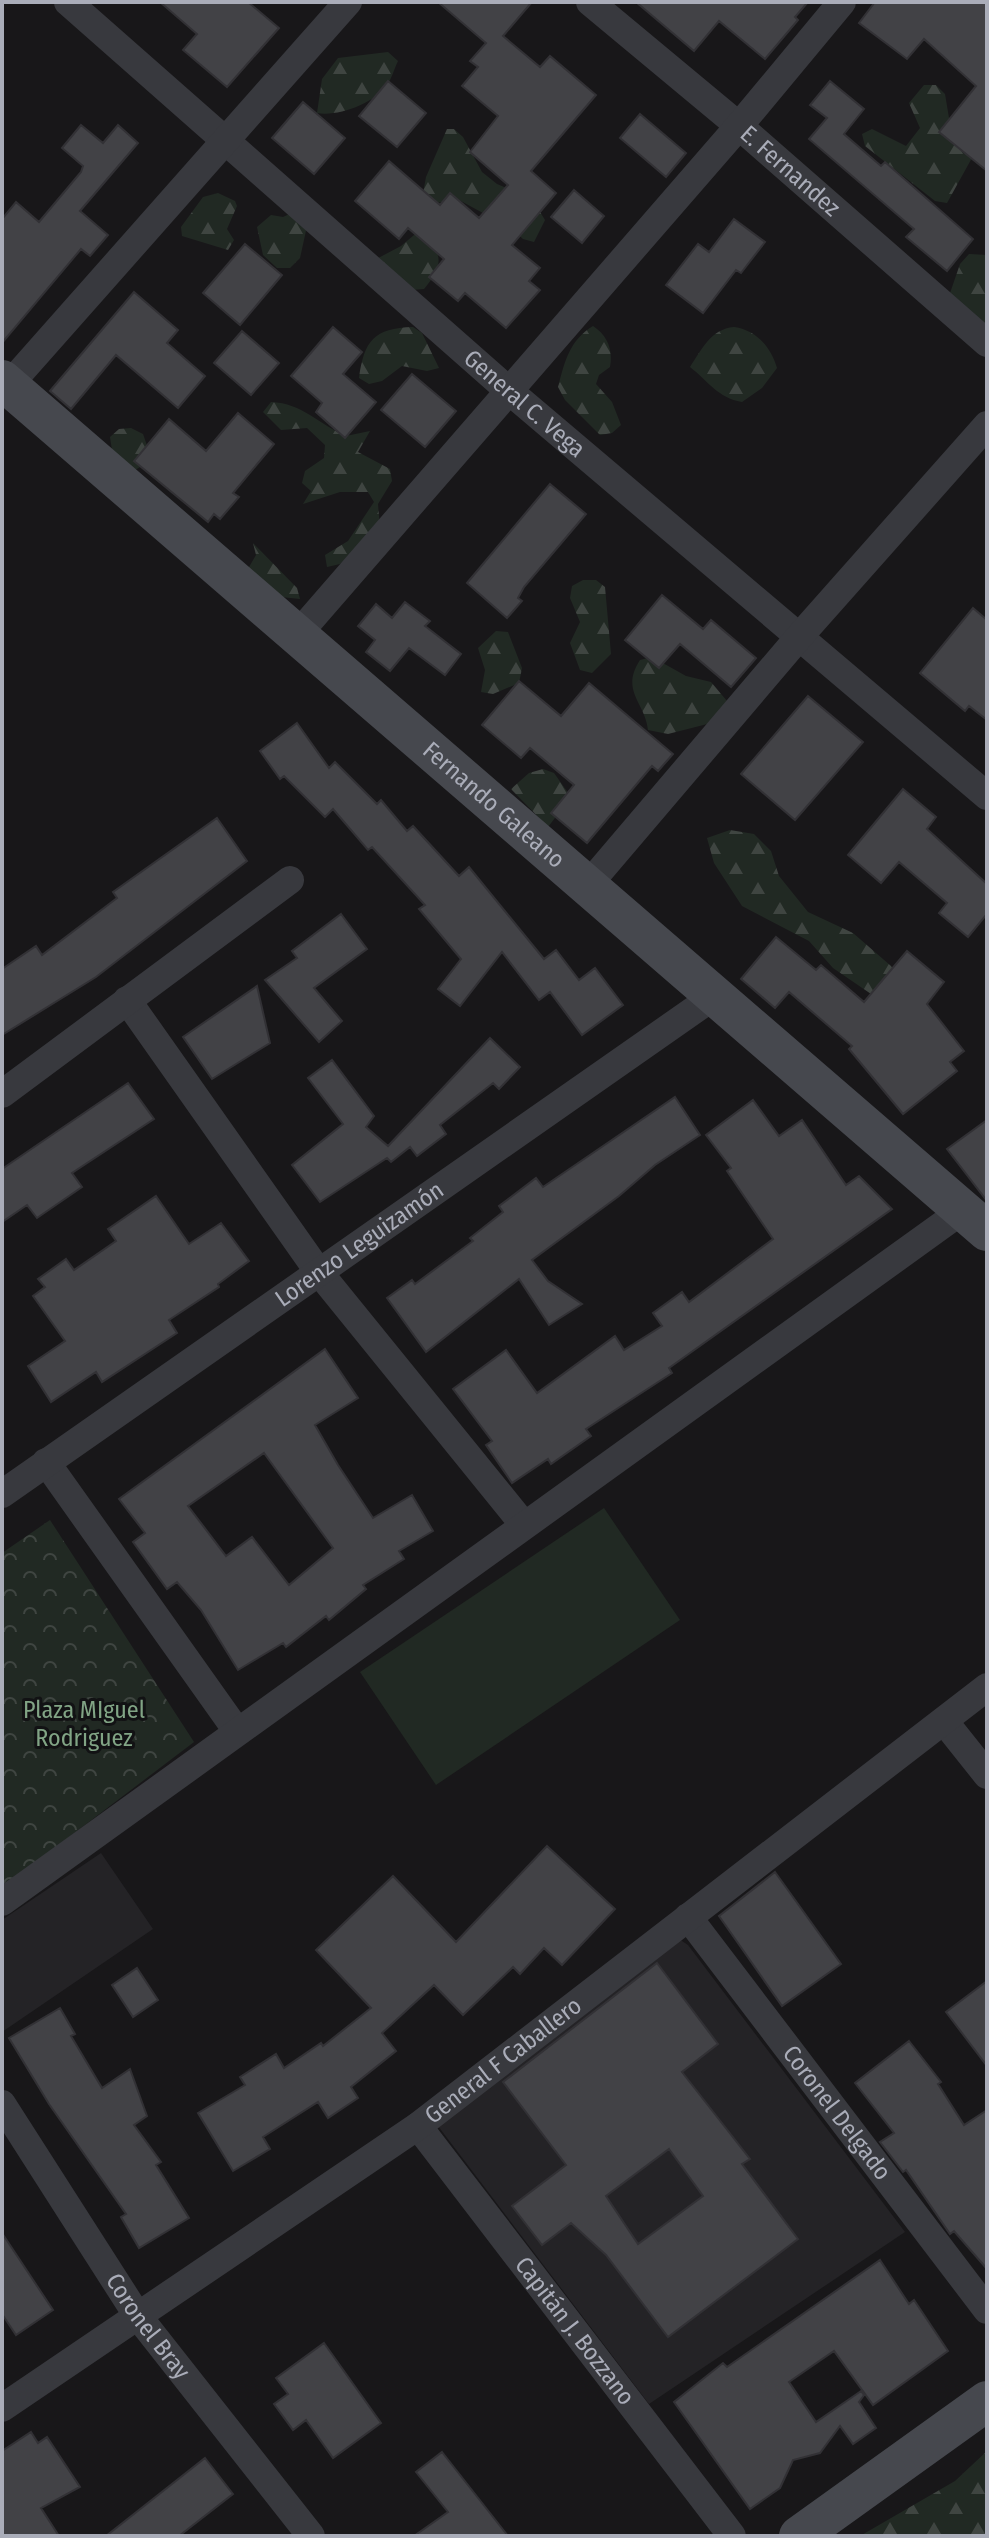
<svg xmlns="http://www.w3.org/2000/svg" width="989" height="2538" font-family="'Fira Sans Condensed',sans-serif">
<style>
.built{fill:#242326}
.grass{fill:#212923}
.forest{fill:url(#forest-firs)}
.park{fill:url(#park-crowns)}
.building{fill:#424246;stroke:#323135;stroke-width:2;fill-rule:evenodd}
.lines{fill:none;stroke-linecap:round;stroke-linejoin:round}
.street{stroke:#38393e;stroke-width:28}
.secondary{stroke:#46484e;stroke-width:40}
.labels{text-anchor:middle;stroke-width:6;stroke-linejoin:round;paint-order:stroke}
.street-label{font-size:24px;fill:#aaadb9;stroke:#121214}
.park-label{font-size:24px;fill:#81a485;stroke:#121214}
</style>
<defs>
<pattern id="forest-firs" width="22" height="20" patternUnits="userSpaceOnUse" patternTransform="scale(2)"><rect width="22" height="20" fill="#212923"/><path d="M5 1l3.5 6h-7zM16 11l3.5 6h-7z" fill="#3f4541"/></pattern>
<pattern id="park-crowns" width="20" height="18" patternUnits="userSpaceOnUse" patternTransform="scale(2)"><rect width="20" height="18" fill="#212923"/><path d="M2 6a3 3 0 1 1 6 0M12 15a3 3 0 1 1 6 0" fill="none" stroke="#3f4541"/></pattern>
</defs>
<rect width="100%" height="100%" fill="#181719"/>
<path class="built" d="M101 1853 153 1929 2 2032V1920Z
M679 1939 688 1945 905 2232 649 2404 438 2126Z"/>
<path class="grass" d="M604 1508 680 1620 436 1785 360 1672Z"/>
<path class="forest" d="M388 52 398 61C394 69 392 78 387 85 375 103 338 117 317 113L322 79 338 58Z
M924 85H936L945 94 949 118 968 133 973 156 947 203 935 201 865 146 862 134 872 129 906 146 920 128 909 103Z
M447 129H454L463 137 482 172 497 184 532 199 545 220 534 242 523 239 497 215 483 213 459 200 427 204 422 199 426 177Z
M218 193 235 201 237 206 227 229 234 240 228 250 182 236 181 227 203 197Z
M294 212 307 226 300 258 290 268H277L263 255 257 227 271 215 283 217Z
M420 230C443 253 445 264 424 289L411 290 367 264 401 246Z
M969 254 987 255V334L948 299 960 264Z
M593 326C608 336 613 350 610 367L599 375 596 384 612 402 621 425 612 433 600 435 565 400 558 387C565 361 569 341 593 326Z
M413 327 422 333 439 368 427 371 402 366 382 381 369 384 359 378C364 341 374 328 413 327Z
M734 327C756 330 771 347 777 368L762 388 742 402C718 398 708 381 690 367 702 349 711 329 734 327Z
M271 402C302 403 320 425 346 436L370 431 358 452 390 469 392 481 378 504 380 529 340 564 327 567 325 555 348 541 374 502 368 492H340L303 504 311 491 302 483 305 471 324 458 325 445 307 428 281 430 263 412Z
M119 429 131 428 143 434 152 460 135 470 112 450 110 437Z
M253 543 297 588 300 599 263 595 241 581 256 555Z
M583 580H596L605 587 611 654 592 673 580 670 570 643 580 622 570 598 572 586Z
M496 631 508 632 522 668 519 683 493 694 481 692 485 670 478 648Z
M652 657 686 676 711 682 727 701 719 721 668 734 648 730C645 702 620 691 640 660Z
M543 769 554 773 571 797 548 827 511 789 529 773Z
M730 830 754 834 771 851 779 876 808 912 853 933 891 966 904 987 893 1009 833 968 809 941 742 906 714 863 707 838Z
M987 2451V2536H860L955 2481Z"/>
<path class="park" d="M50 1520 194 1742 2 1888V1553Z"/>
<path class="building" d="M160 2H248L279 28 227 87 183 50 197 34Z
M438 2H532L503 36 540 67 550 56 596 95 531 171 556 193 512 245 540 268 529 281 540 290 506 328 465 293 458 301 429 277 444 259 408 228 399 239 355 201 389 161 440 205 450 193 479 218 508 185 470 152 498 116 462 86 478 67 470 61 486 43Z
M636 2H808L795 17 798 20 765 59 719 21 694 51Z
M875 2H987V171L939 132 976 86 924 39 907 59 859 23Z
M388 81 426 113 397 147 359 116Z
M830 81 864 109 844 134 881 166 885 162 973 239 947 271 906 237 914 229 809 139 827 118 810 105Z
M303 102 345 138 314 174 272 138Z
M640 114 686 153 666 177 620 138Z
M81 125 103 143 118 125 138 143 80 211 108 235 90 256 81 249 2 343V219L16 202 39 222 81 172 83 166 62 148Z
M574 190 604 216 582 243 551 217Z
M734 219 765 242 741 273 736 270 703 313 666 285 698 244 709 252Z
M245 244 282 275 240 325 203 293Z
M134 292 178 330 167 343 205 376 178 408 116 355 71 409 50 391Z
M333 327 362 352 343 374 376 402 345 438 316 412 322 403 291 376Z
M242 331 279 363 251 395 214 363Z
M412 374 456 411 425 447 381 410Z
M238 413 274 444 233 493 239 497 220 519 214 514 208 522 134 461 169 419 206 451Z
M550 484 586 514 524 587 518 598 522 601 507 618 467 583Z
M662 595 703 629 711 620 756 658 731 687 680 644 659 668 625 640Z
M405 602 430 621 425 626 461 654 445 675 409 648 390 671 366 652 375 640 358 626 376 604 392 618Z
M973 608 987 620V720L969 706 965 711 920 673Z
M519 681 561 716 589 683 673 754 658 771 652 766 587 843 551 813 574 785 530 748 521 758 482 725Z
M808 696 863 742 795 820 741 774Z
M297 723 329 768 335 762 377 804 381 800 407 831 413 826 459 876 469 867 544 959 556 950 579 980 595 968 623 1005 582 1035 550 992 539 1000 502 952 460 1006 438 989 461 959 419 909 425 905 372 847 368 850 333 809 325 817 284 776 280 779 260 751Z
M903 789 936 817 927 829 987 884V914L968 937 939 913 947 903 899 862 881 883 848 855Z
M217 818 247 861 96 977 2 1035V969L36 946 42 955 117 898 113 892Z
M341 914 367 949 314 988 342 1021 319 1042 265 980 297 958 292 951Z
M776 937 816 970 821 965 864 1002 907 951 944 982 927 1004 964 1051 950 1062 957 1071 903 1114 849 1049 852 1046 789 992 775 1008 741 979Z
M257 986 270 1043 212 1079 183 1037Z
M490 1038 520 1067 499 1089 493 1083 440 1125 446 1134 417 1156 410 1147 391 1162 387 1158 320 1202 292 1165 343 1124 308 1078 332 1060 374 1116 366 1127 388 1146Z
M128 1083 154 1119 72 1173 82 1187 37 1218 27 1205 2 1222V1169Z
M675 1097 700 1135 655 1165 619 1196 532 1260 548 1281 582 1304 549 1325 519 1279 426 1352 387 1298 412 1280 415 1284 473 1241 470 1238 503 1212 499 1206 536 1178 543 1187Z
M753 1100 779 1136 802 1120 846 1185 859 1176 892 1209 669 1368 672 1373 586 1429 591 1436 551 1464 548 1459 512 1483 486 1445 492 1441 453 1389 506 1350 537 1393 615 1336 624 1350 662 1326 653 1313 682 1292 689 1302 773 1239 727 1171 731 1168 706 1135Z
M987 1120V1201L947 1149Z
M156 1196 189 1244 221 1223 249 1261 218 1284 219 1287 169 1320 177 1333 102 1382 96 1372 51 1402 28 1366 65 1341 33 1296 45 1287 38 1279 66 1259 74 1270 116 1241 108 1229Z
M325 1349 358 1398 315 1425 338 1465 373 1518 412 1495 433 1531 399 1551 404 1559 363 1585 366 1589 329 1620 326 1616 286 1647 283 1643 238 1670 201 1610 177 1582 167 1589 133 1542 145 1533 119 1499ZM264 1453 333 1548 289 1585 252 1537 226 1556 188 1506Z
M547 1846 615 1909 562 1965 544 1948 520 1974 513 1967 463 2015 434 1985 382 2033 396 2051 351 2087 358 2098 328 2118 318 2102 263 2137 270 2149 233 2171 198 2113 245 2085 240 2077 276 2054 284 2068 321 2043 323 2046 371 2008 316 1950 393 1876 456 1942Z
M775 1872 841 1964 782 2006 719 1916Z
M657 1963 718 2044 682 2072 750 2159 742 2164 798 2239 668 2337 606 2255 571 2223 542 2245 512 2206 566 2165 503 2082ZM669 2149 703 2196 638 2244 606 2196Z
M137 1968 158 2000 133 2017 112 1985Z
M987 1981V2066L946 2012Z
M60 2008 75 2034 71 2036 102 2088 130 2069 147 2116 134 2125 161 2162 156 2165 189 2218 139 2248 121 2217 126 2214 49 2104 9 2038Z
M909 2041 941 2082 938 2084 964 2125 987 2110V2269L954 2231 950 2234 906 2170 903 2172 880 2142 894 2133 855 2083Z
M2 2233 53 2310 16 2335 2 2314Z
M880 2260 909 2304 914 2300 948 2351 873 2405 834 2351 789 2382 816 2422 861 2391 864 2395 859 2402 876 2428 853 2444 840 2426 820 2453 793 2460 780 2488 750 2509 674 2402 723 2363 727 2367Z
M324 2343 381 2423 333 2458 306 2420 293 2430 274 2404 288 2394 276 2378Z
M31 2432 38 2443 47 2437 80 2487 41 2508 59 2536H2V2451Z
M442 2452 508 2536H414L448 2512 416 2472Z
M205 2458 233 2494 179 2536H106Z"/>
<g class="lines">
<g class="street">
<path id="s1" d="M68 2 508 390 987 796"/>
<path id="s2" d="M590 2 739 126 987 343"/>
<path d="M9 385 348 2"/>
<path d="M298 634 739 126 842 2"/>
<path d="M588 885 799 637 987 425"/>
<path d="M127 1000 318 1271 524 1525"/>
<path d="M2 1094 290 880"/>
<path d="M46 1462 237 1731"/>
<path id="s3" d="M2 1494 717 994"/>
<path d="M944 1721 987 1775"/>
<path d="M2 1902 963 1210"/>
<path id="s4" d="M688 1917 987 2310"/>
<path id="s5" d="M2 2104 137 2315 311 2536"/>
<path id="s6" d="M418 2126 732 2536"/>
<path id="s7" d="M2 2408 418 2126 987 1687"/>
</g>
<g class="secondary">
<path id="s8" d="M2 380 987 1231"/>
<path d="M799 2536 987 2401"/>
</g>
</g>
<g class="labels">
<g class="street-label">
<text dy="8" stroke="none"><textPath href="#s2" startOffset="262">E. Fernandez</textPath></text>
<text dy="8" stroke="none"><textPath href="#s1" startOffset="608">General C. Vega</textPath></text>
<text dy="8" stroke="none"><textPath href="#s8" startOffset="650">Fernando Galeano</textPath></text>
<text dy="8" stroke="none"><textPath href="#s3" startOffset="436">Lorenzo Leguizamón</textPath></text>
<text dy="8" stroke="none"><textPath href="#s7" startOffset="610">General F Caballero</textPath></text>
<text dy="8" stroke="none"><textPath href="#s4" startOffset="246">Coronel Delgado</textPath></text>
<text dy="8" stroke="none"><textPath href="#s5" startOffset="266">Coronel Bray</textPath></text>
<text dy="8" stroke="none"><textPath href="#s6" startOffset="258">Capitán J. Bozzano</textPath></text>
</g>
<g class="park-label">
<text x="84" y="1718">Plaza MIguel<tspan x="84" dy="28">Rodriguez</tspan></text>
</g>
</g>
<rect width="989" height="2538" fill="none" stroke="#aaadb9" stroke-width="8"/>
</svg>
